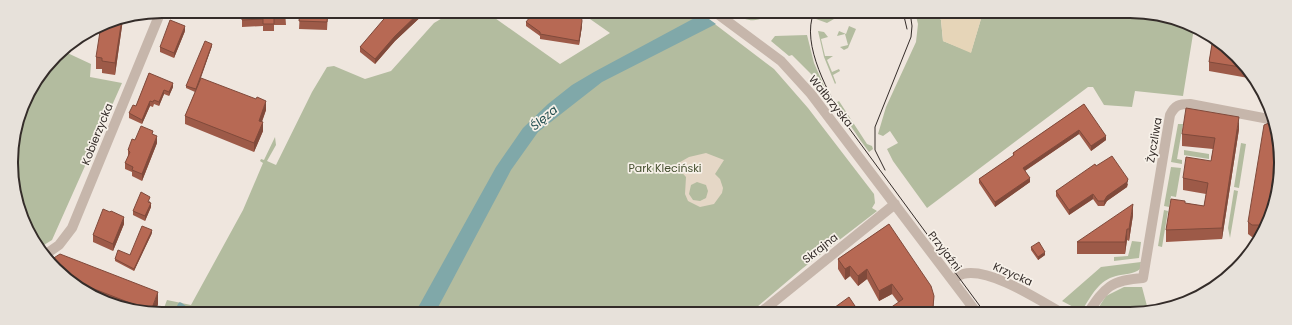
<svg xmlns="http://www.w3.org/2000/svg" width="1292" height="325" font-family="Poppins,sans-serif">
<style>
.green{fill:#b3bc9f}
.sand{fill:#e6d5b8}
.plaza{fill:#e5d7c6;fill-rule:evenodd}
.water{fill:#80a8a9}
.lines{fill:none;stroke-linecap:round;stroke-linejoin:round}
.stream{stroke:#80a8a9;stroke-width:3.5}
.minor{stroke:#c6b6ab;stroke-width:10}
.tram{stroke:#342c29;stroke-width:1}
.wall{fill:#9d5a48}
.shaded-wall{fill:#804a3b}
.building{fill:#b76954;stroke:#804a3b}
.labels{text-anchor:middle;stroke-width:3.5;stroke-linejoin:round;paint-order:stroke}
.street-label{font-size:11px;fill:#342c29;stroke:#f7f1e9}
.park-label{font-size:11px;fill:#455030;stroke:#f7f1e9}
.water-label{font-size:12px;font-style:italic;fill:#244f51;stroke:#f7f1e9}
.rim{fill:none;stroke:#342c29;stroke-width:2}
</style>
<rect width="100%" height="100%" fill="#efe6de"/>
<path class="green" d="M454 11H485L560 64 610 33 580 12H699L774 69 808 108 874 194 875 203 872 208 877 211 803 268 750 313H162L167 300 191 305 243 210 263 163 260 161 261 159 264 160 275 137 276 145 267 161 276 165 312 92 327 67 334 66 365 79 391 71 434 23Z
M732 12H775C758 22 750 24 732 12Z
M791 12H810L808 18 785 19Z
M819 12H828L826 16 834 19 827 23 816 19Z
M915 12 937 13 941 20 943 41 971 52 983 12H1150L1194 28 1183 96 1135 91 1132 107 1104 105 1093 87H1088L927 208 893 161 887 149 898 143 890 131 883 136 878 134 886 107 916 42 918 24Z
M849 26 856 29 848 48 844 50 840 47 848 45 845 34 837 36 839 31 846 34Z
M818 31 824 32 828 37 821 39 825 56H833L827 60 832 72 839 69 840 71 833 75 836 83 835 84 824 57Z
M807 35 814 63 825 88 792 55 789 56 771 41 775 36Z
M61 50 91 64 90 77 122 83 52 240 39 248 16 202 11 152 27 96Z
M839 101 867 144 872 146 873 149 869 152C857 136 846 120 837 102Z
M1178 124H1183L1177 159 1182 160V164L1171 162Z
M1241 143 1246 144 1239 188 1234 187Z
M1184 150 1209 154V159L1184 155Z
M1171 167 1181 168 1176 197 1171 196 1169 207 1164 206Z
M1234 190 1238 191 1230 238 1228 228Z
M1164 210 1168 211 1162 247 1158 246Z
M1132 241 1141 242 1139 258 1114 261V257L1128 256Z
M1141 262 1140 269C1134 274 1124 274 1116 276 1099 280 1091 296 1083 309L1079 310 1062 301 1101 267Z
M1124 287H1142L1147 306 1146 313H1095L1106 296Z"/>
<path class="sand" d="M935 12H983L971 53 943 41 941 20Z"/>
<path class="plaza" d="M706 153 724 160 715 174 720 179 723 188 722 193 714 204 700 207 688 201 685 194 686 177 675 165 689 157ZM697 182 706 185 708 191 706 198 700 201 693 200 689 194 691 185Z"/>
<path class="water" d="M702 14 716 24 602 82 538 132 511 170 435 313H415L496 167 523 128 548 104 572 85 594 72Z"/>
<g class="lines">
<path class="stream" d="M175 313 180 304 192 313"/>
<path class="minor" d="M715 12 781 61 811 94 977 313
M43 256 59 245 72 228 161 11
M953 280C956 278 959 275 963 274 989 267 1039 300 1062 313
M760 313 895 204
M1088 313C1105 287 1111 280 1143 278L1170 115C1175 105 1179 104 1190 104L1274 120"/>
<path class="tram" d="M814 12C800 45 830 95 846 124L985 313
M903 12 907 29
M885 170 875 150V127L911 37 912 26 910 12"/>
</g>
<path class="wall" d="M200 11H217L214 17Z
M242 11H285L286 25H274V31H263V26L242 27Z
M300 11H328L327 30 299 29Z
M392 11H427L395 41 375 64 360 52V47Z
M123 19 115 75 102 73V69H96V57Z
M526 22 582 26 579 45 540 39V36L526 26Z
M185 31 174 58 160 52V47Z
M1213 38 1250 70 1254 79 1209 71V62Z
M212 46 198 84 266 110 262 122 263 131 254 152 185 124V116L195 92 186 88V86Z
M149 73 173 87 169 96 164 94 159 106 154 104 153 107 150 106 142 124 129 118V113L136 106Z
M1084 104 1106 140 1091 151 1079 134 1025 171 1030 182 995 207 979 183V179L1013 156V153Z
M1239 129 1222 239 1166 242V230L1185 203 1204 206 1206 194 1183 190V178L1211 161 1213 149 1182 146V134Z
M153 135 157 143 142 181 132 176V172L125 169V163L128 157V150L135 140Z
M1096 166 1128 184 1127 187 1107 201 1104 206H1098L1093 199 1069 215 1056 196V191Z
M1280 182 1265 230 1260 237H1252L1248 234V222Z
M150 201V202L151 207 145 221 133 215V211Z
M110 212 124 224 113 251 93 242V235Z
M1133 215 1129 241 1127 240 1125 254H1077V242Z
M889 224 934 307 898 302 892 294 879 301 867 279 858 286 850 276 845 280 838 269V259Z
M152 233 134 271 115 261V259L130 255Z
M1031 247 1045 255 1038 260 1031 250Z
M49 261 158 304 155 313H142L87 294Z"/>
<path class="shaded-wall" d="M214 11H217L214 17Z
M421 11H427L395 41 375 64V59L395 36Z
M122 19H123L115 75V63Z
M582 21V26L579 45V41Z
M185 26V31L174 58V53Z
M212 44V46L196 92V89Z
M173 83V87L169 96V92Z
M164 90V94L159 106V102Z
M150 101V106L142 124V120Z
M266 101V110L259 129V121Z
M1239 117V129L1222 239V228Z
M263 122V131L254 152V143Z
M1079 130V134L1023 172V168Z
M157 136V143L142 181V174Z
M1106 136V140L1091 151V146Z
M1030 178V182L995 207V202Z
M1128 179 1127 187 1107 201 1104 206V201L1107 196Z
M1093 194V199L1069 215V210Z
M151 203V207L145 221V216Z
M1133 204V215L1129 241V229Z
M124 217V224L113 251V244Z
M1127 229V240L1125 254V242Z
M152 230V233L134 271V269Z
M1045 252V255L1038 260V257Z
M850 266V276L845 280V269Z
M867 269V279L858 286V276Z
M892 284V294L879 301V291Z
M158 292V304L155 313H151V311Z
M934 296 933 313H930Z
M855 306V313H847V311Z"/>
<path class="building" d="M242 11H285L286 17 274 18V24H263V19L242 20Z
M300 11H328L327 22 299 21Z
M392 11H421L395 36 375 59 360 47 383 20Z
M534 12H566L581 14 582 21 579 41 540 34V32L526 22Z
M122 19 115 63 102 61V58L96 57 101 25 105 22Z
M170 20 185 26 174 53 160 47Z
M1213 38 1247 68 1209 62Z
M205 41 212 44 196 89 186 86Z
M149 73 173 83 169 92 164 90 159 102 154 100 153 102 150 101 142 120 129 113 133 105 136 106Z
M201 78 256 99 257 97 266 101 259 121 263 122 254 143 185 116Z
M1084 104 1106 136 1091 146 1079 130 1023 168 1030 178 995 202 979 179 1014 155 1013 153Z
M1186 108 1239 117 1222 228 1166 230 1171 199 1185 201V203L1204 206 1208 183 1183 178 1186 157 1211 161 1215 138 1182 134Z
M1269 123 1276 127 1280 182 1267 225H1252L1248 222 1264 125Z
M141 126 153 131 152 134 157 136 142 174 132 170 133 167 125 163 130 152 128 150 132 139 135 140Z
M1112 156 1128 179 1127 182 1107 196 1104 201H1098L1093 194 1069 210 1056 191 1095 164 1096 166Z
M141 192 150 197 148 202 151 203 145 216 133 211Z
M1133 204 1129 229H1127L1125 242H1077Z
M103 209 110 212 111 211 124 217 113 244 93 235Z
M889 224 931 286 934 296 933 307 930 313H883L903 299 892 284 879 291 867 269 858 276 850 266 845 269 838 259Z
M142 226 152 230 134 269 115 259 118 250 130 255Z
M1039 242 1045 252 1038 257 1031 247Z
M60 254 158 292 151 311 71 280 49 261Z
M849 297 855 306 847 311 848 313H827Z
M1178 304 1149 313 1150 306Z
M811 309 814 313H807Z"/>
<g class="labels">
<g class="street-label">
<text transform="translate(831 101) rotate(51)" y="4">Wałbrzyska</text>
<text transform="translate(97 134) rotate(-68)" y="4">Kobierzycka</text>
<text transform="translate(1154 140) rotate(-80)" y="4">Życzliwa</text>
<text transform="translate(820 248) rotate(-38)" y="4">Skrajna</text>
<text transform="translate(945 251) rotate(52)" y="4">Przyjaźni</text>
<text transform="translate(1013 274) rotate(24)" y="4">Krzycka</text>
</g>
<g class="park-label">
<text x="665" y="172">Park Kleciński</text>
</g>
<g class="water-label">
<text transform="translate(544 118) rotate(-40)" y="4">Ślęza</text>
</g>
</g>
<path d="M0 0H1292V325H0ZM162 18H1130A144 144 0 0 1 1274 162V163A144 144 0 0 1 1130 307H162A144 144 0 0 1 18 163V162A144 144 0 0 1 162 18Z" fill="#e7e1da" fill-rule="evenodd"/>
<path class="rim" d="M162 18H1130A144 144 0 0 1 1274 162V163A144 144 0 0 1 1130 307H162A144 144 0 0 1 18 163V162A144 144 0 0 1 162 18Z"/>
</svg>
